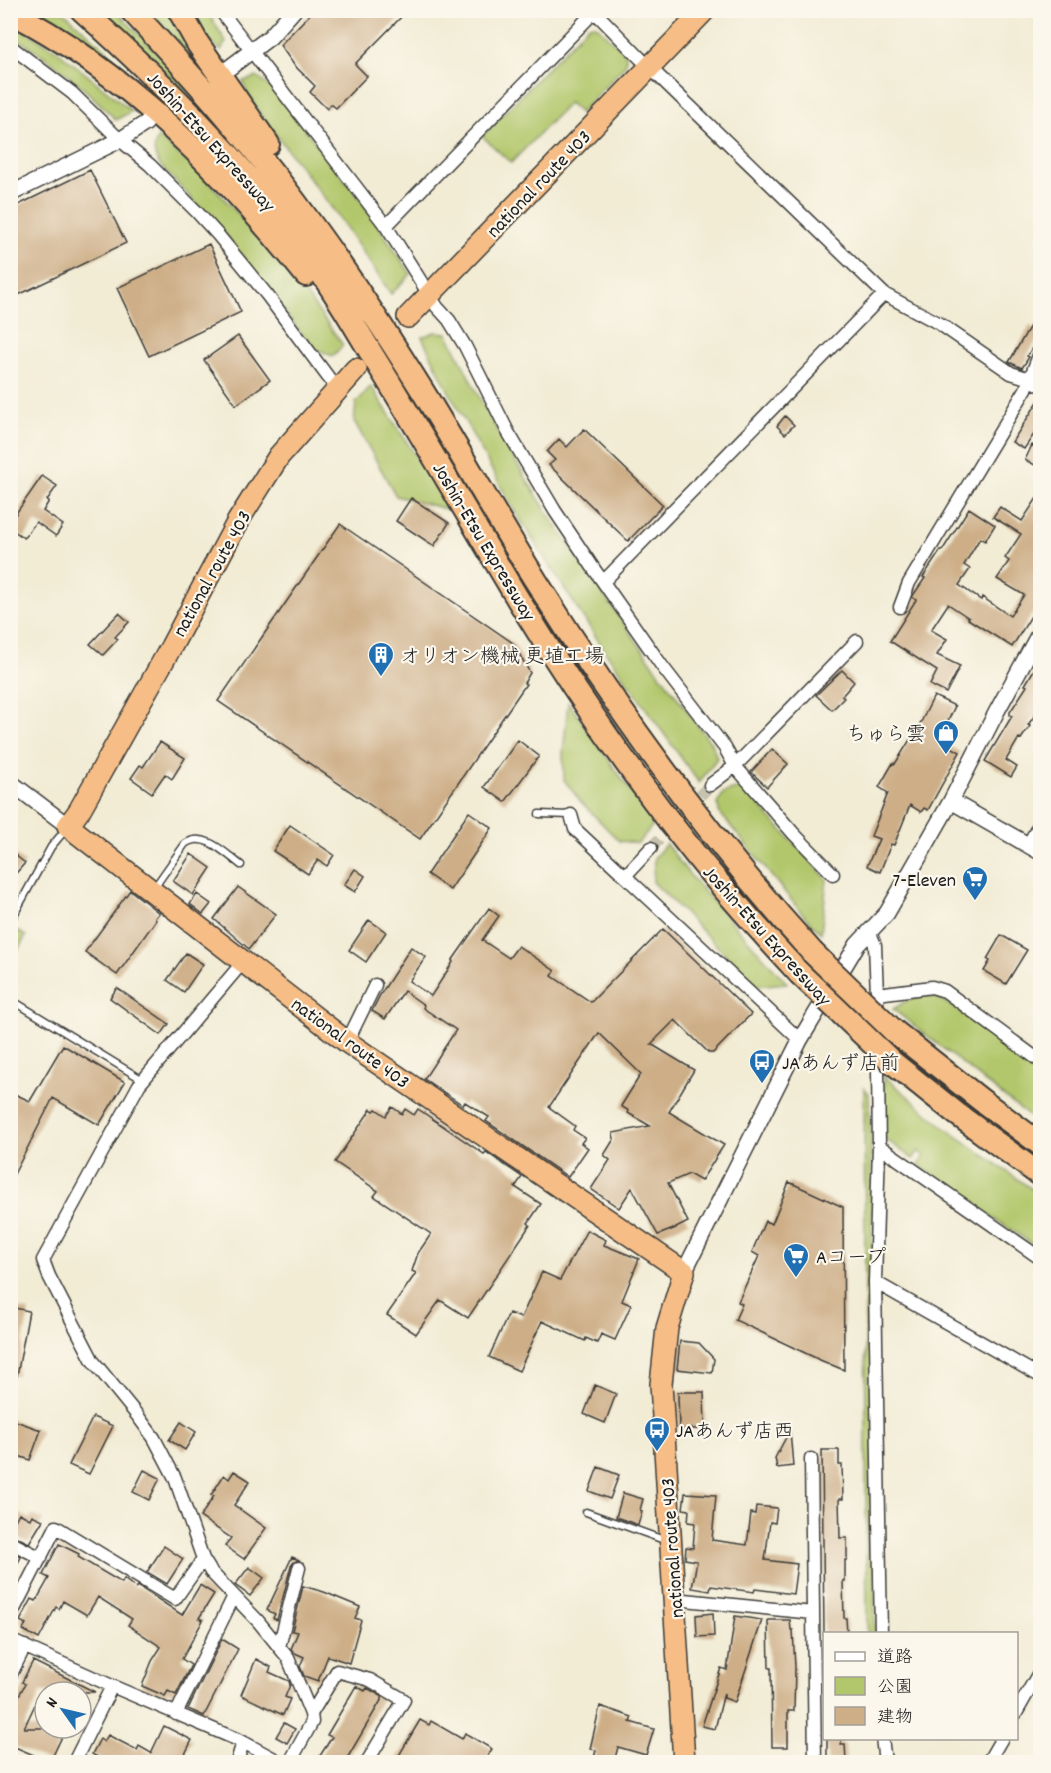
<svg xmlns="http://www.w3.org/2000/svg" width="1051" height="1773" font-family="Dekko,'Klee One',sans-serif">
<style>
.green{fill:#b2c76c;stroke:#677244;stroke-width:1.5}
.building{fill:#cdae87}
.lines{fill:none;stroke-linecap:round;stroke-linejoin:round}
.minor-tunnel{stroke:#c7c2b0;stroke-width:12;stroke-dasharray:12 6;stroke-linecap:butt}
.service-casing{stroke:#3c3b38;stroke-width:9}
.minor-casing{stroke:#3c3b38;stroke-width:15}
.tertiary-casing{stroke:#3c3b38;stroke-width:18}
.trunk-casing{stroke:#3c3b38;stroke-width:24}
.motorway-casing{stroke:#3c3b38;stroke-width:26}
.service{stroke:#fff;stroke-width:6}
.minor{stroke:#fff;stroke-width:12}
.tertiary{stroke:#fff;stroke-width:15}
.trunk{stroke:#f6be86;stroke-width:21}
.motorway{stroke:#f6be86;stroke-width:22}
.motorway-bridge-casing{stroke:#3c3b38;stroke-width:26;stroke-linecap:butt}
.motorway-bridge{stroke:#f6be86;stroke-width:22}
.labels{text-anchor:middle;stroke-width:4.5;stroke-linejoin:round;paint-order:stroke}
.street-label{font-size:20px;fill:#1c1c1c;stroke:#fbf7ec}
.poi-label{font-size:20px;fill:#1c1c1c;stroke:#fbf7ec;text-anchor:start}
</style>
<rect width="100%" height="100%" fill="#fbf7ec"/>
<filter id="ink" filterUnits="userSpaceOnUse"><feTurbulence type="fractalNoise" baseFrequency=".0167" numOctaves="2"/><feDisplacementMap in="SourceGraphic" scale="12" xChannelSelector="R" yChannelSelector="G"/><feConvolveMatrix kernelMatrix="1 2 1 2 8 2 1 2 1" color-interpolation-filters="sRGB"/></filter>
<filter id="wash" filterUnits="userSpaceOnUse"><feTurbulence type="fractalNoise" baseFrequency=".008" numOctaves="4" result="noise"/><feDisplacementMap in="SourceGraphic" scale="24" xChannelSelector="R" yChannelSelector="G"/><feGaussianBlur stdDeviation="1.35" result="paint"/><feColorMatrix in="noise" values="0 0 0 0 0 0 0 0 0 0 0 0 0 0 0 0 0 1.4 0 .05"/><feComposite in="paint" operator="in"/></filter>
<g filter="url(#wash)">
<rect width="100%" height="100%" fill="#f2ecd5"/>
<path class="green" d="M33 11H63L108 52 139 84 137 87 67 34Z
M95 11H116L173 68 205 107Z
M149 11H167L200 66Z
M190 11H207L226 42 221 50 206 38Z
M10 22 55 49 132 111 116 120C85 88 50 56 11 36Z
M589 25H596L626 54V64L580 113 569 103 511 163 482 136Z
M257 77 274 90 360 199 411 274 391 294 338 216 255 107 248 95 243 81Z
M158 137 201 173 286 267 343 345 333 356 313 348 224 233 159 164C153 153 153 149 158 137Z
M435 332 447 333C464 365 479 399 497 430 561 541 638 644 713 746L717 758 699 783 605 651 515 512 449 392 422 337Z
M371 386 450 510 396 496 354 421 356 403Z
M568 702 654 824 638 843 619 841 581 802 564 780 563 753Z
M742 787 827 879 821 933 806 918 719 812 718 803 723 793Z
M666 844 693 879 787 983 757 986 653 882 654 858Z
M14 929 26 936 11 961V935Z
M925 995 938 998 952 1006 1040 1072V1125L893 1009 911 998Z
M884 1076 944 1127 1040 1195V1249L979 1209 919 1165 924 1156 919 1151 913 1159 884 1138Z
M864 1088 869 1093 871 1143 875 1634 867 1633Z"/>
<g id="blocks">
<path class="building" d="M314 10H408L355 64 367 76 336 108 331 104 327 109 310 92 315 86 294 65 280 45Z
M90 170 126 243 10 299V209Z
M209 244 241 312 149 356 117 288Z
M1030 326 1041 332V334L1027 356 1029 357 1022 368 1009 362Z
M238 336 270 380 236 405 204 360Z
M1041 397V424L1024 449 1012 442Z
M785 416 794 425 785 434 777 426Z
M584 429 663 505 628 541 549 465 555 460 547 452 559 439 567 447Z
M1032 445 1041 450V468L1025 460Z
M42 476 57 486 47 500 49 501 43 511 63 525 56 536 36 522 24 538 10 528V522Z
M1041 492V611L1036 608 1012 647 968 619 969 618 948 604 931 630 947 639 937 655 960 666 946 693 930 685 937 671 890 641 916 600 912 597 925 578 923 577 941 550 942 551 969 508 995 525 985 541 980 538 964 565 970 569 959 585 981 600 982 597 1010 616 1024 595 997 579 1009 561 1005 558 1021 534 993 517 1000 507 1022 521Z
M411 498 449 523 434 546 396 521Z
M340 524 513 643 530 673 524 683 526 684 420 839 218 701Z
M119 613 129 622 115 637 118 639 103 655 90 644Z
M1041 658V706L1028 725 1030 726 1021 739 1019 738 1006 760 1017 767 1011 777 985 761 1012 716 1010 715V712L1027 686 1025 685Z
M842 670 854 682 842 696 844 698 832 710 816 695Z
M934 696 955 706 939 740 960 752 928 810 924 808 921 812 910 805 894 845 891 844 880 872 867 866 879 839 871 836 888 793 879 787 893 763 895 764 921 722Z
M518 740 539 756 505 802 484 787Z
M160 742 185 758 172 779 165 774 152 793 131 778 140 765 143 767Z
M772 749 788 764 767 787 751 772Z
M469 812 492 828 450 890 427 874Z
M290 825 334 855 327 866 318 860 308 874 273 851Z
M10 851 25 863 10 880Z
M191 854 211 868 193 895 173 881Z
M355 869 365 876 355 892 344 885Z
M238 887 276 914 249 949 214 919Z
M130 890 159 913 155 918 156 920 117 975 85 952Z
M197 894 211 904 203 914 190 904Z
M489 908 499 916 482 940 509 958 518 946 555 971 552 976 591 1002 663 929 751 1014 713 1053H709L675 1020 651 1044 694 1070 669 1112 724 1145 701 1181 689 1174 668 1183 688 1222 676 1228 658 1235 632 1188 619 1208 591 1189 610 1160 604 1155 614 1139 613 1133 650 1126 628 1113 629 1111 621 1106 641 1074 599 1033 549 1107 575 1126 573 1130 585 1138 581 1143 588 1148 568 1177 486 1121 489 1117 465 1102 463 1105 424 1079 456 1030 423 1008 424 1005 404 991 385 1019 372 1011 380 995 411 947 426 957 409 981 431 996 453 962 452 961Z
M369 920 386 932 366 962 349 950Z
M1001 935 1027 950 1006 984 984 971 990 961 987 959Z
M186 953 203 964 184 992 167 980Z
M117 988 169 1024 161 1035 110 998Z
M63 1045 125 1082 99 1125 53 1098 10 1182V1092L30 1101Z
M392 1107 402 1114 405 1109 414 1115 418 1109 484 1154 486 1152 522 1177 515 1187 541 1204 528 1223 530 1225 468 1318 440 1300 416 1334 387 1315 416 1273 412 1271 418 1253 431 1234 374 1196 378 1191 335 1162 371 1109 374 1111 376 1109 386 1116Z
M789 1182 843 1207 844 1370 820 1360 735 1320 742 1304 738 1302 759 1256 752 1252 765 1221 772 1224Z
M587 1230 606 1240 604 1245 639 1259 622 1301 631 1305 615 1340 601 1334 597 1343 586 1338 585 1341 542 1321 519 1371 489 1357 509 1313 521 1318 542 1272 560 1280Z
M10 1307 29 1311 17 1376H10Z
M680 1341 699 1343 714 1359 712 1373 677 1369Z
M595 1385 616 1394 605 1423 584 1414Z
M678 1392H704L705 1429H679Z
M93 1417 113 1426 89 1474 69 1465Z
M10 1419 41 1430 30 1460 10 1453Z
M181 1422 196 1432 185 1450 169 1440Z
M790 1430 793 1466 777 1468 775 1458Z
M822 1450H839V1465H842L843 1499H839L840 1538H847V1560H845V1581H843L844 1618H846L847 1634H824Z
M598 1467 619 1475 610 1499 589 1491Z
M144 1470 160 1478 149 1500 133 1492Z
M234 1471 250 1481 234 1505 266 1528 244 1559 225 1546 231 1538 200 1517 214 1496 211 1495 224 1475 229 1479Z
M623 1493 643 1499 640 1510 642 1511 638 1525 616 1517Z
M685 1493 716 1495 712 1540 747 1545 751 1513 755 1514 756 1506 777 1508 775 1523 770 1522 765 1560 797 1564 793 1594 755 1589 754 1592 711 1586 710 1591 692 1588 697 1561 685 1559 686 1547 693 1548 695 1523 688 1522 689 1510 683 1509Z
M19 1513 30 1519 32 1515 43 1520 29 1543 10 1534V1530Z
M59 1544 79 1554 78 1557 122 1583 124 1579 136 1588 138 1586 182 1615 200 1585 214 1594 199 1618 203 1620 182 1659 191 1665 176 1695 168 1691 165 1696 142 1686 152 1661 161 1647 128 1625 132 1619 98 1597 87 1615 63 1601 59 1609 56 1607 39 1639 23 1630 26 1624 20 1621 32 1599 36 1601 49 1578 43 1575Z
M164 1546 183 1559 167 1584 147 1572Z
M10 1552 21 1557 10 1577Z
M292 1557 299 1560 294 1562 291 1566 277 1620 273 1618 275 1614 267 1610Z
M249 1567 264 1578 250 1596 235 1585Z
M303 1586 324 1592 360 1607 355 1618 361 1620 349 1663 328 1656 318 1681 304 1676 300 1666 304 1657 295 1653 291 1649 298 1632 292 1631Z
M713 1613 714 1636 697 1637 696 1615Z
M735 1616 762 1620 735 1702 724 1698V1693L715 1729 702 1726 721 1668 727 1670Z
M768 1620H790L791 1630H793L795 1667 794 1711H788V1747H772L771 1668H769Z
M222 1639 238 1649 204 1716 188 1709Z
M256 1659 271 1667 269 1672 289 1681 290 1685 285 1697 290 1699 283 1715 241 1695Z
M33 1661 95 1692H41L24 1728H66L50 1762 15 1747 10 1758V1713L25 1684 22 1682Z
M356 1686 365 1691 367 1688 383 1697 345 1762H316L332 1737 327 1735Z
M600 1706 632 1717 630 1722 654 1729 646 1755 618 1747 614 1762H593L596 1750 590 1749Z
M420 1720 429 1725 431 1721 462 1739 465 1733 492 1749 484 1762H395Z
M284 1723 295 1729 287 1743 276 1737Z
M164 1726 192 1740 181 1762H106L92 1754 100 1739 104 1742 108 1735 137 1750 139 1746 151 1753Z
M827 1739H841V1744H845L846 1761H827Z"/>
</g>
</g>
<g filter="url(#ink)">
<use href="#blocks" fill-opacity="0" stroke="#3c3b38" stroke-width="1.5"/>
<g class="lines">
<path class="minor-tunnel" d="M651 848 710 785"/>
<defs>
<path id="service" d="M539 814 571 815
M154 888 185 844C204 830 226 854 241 865
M10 922 51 847 66 829
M10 999 143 1080
M586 1512 667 1541"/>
<path id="minor" d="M220 10 386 226 437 307 449 320 465 346 508 432 555 511 594 569 662 666 725 748 735 766 710 785
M593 10 640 58 884 294 940 324 1011 373 1030 379 1040 385
M10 46 72 93 120 140 150 165 196 211 218 235 267 295 337 389
M386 226 594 12
M603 582 884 294
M900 607 909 583 1026 389 1040 353
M571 815 575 829 625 876
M1028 845 1040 823
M651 848 625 876 800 1040
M833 874 794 834 735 766 857 641
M870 933 875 945 877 994 879 1146 875 1282 881 1634
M243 962 139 1085 43 1260 49 1276 93 1361 137 1415 154 1438 175 1478 203 1559 211 1572 258 1621 288 1658 311 1714 312 1722 290 1762
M877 994 932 987 945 991 1040 1061
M347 1042 375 985
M879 1146 1040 1258
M875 1282 1040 1376
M811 1459 815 1762
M10 1542 41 1558
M675 1599 813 1613
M10 1617 56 1527 175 1599 203 1559
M10 1640 112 1686 243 1742 280 1762
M279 1647 299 1568
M10 1676 25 1646
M1016 1713 1040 1671
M176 1714 234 1596
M311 1714 337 1671 370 1680 404 1700 367 1762
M882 1738 885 1762
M74 1762 112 1686
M237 1762 243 1742
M988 1762 1002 1738"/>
<path id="tertiary" d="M229 68 270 37 294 10
M10 194 120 140 146 123
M10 782 68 826
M951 801 1040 852
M684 1272 800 1040 857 945 887 913 951 801 997 711 1040 632"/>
<path id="trunk" d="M408 317 705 10
M356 369 279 456 238 521 171 647 79 811 68 826 347 1042 684 1272 667 1328 661 1384 684 1762"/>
<path id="motorway" d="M82 10C165 85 243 162 308 254 333 288 354 325 376 361 425 440 471 521 519 601 571 686 629 771 691 849 725 892 762 933 799 973
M131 10C195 79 257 148 312 225 351 278 387 334 422 390 461 453 497 518 536 581 618 712 708 837 812 952
M179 10 198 44 268 144
M10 12C123 68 228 177 306 275
M894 1031 981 1100 1040 1144
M892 1062 957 1114 1040 1175"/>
</defs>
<use href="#service" class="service-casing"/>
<use href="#minor" class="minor-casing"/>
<use href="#tertiary" class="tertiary-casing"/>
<use href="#trunk" class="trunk-casing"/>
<use href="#motorway" class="motorway-casing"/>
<use href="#service" class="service"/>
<use href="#minor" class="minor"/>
<use href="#tertiary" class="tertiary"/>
<use href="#trunk" class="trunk"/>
<use href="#motorway" class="motorway"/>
<defs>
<path id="motorway-bridge" d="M812 952 894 1031
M799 973 892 1062"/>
</defs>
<use href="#motorway-bridge" class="motorway-bridge-casing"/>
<use href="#motorway-bridge" class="motorway-bridge"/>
</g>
</g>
<defs>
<symbol id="building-pin" viewBox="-11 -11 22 30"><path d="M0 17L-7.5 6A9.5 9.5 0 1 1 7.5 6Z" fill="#1f6fb2" stroke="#fbf7ec"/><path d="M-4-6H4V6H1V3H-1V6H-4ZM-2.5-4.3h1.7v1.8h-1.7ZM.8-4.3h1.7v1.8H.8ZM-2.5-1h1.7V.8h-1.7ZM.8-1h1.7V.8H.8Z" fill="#fff"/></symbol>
<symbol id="shop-pin" viewBox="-11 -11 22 30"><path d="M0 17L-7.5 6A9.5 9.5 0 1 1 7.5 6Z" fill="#1f6fb2" stroke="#fbf7ec"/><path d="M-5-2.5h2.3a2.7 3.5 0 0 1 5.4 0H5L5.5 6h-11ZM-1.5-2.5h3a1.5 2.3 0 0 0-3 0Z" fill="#fff"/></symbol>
<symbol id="supermarket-pin" viewBox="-11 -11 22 30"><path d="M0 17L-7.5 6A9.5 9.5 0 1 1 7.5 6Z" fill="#1f6fb2" stroke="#fbf7ec"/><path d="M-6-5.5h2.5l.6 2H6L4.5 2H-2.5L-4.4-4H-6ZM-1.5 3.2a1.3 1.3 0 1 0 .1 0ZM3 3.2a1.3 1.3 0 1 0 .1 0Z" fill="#fff"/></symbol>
<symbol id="bus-pin" viewBox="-11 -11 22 30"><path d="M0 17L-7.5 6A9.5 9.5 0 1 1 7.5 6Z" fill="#1f6fb2" stroke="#fbf7ec"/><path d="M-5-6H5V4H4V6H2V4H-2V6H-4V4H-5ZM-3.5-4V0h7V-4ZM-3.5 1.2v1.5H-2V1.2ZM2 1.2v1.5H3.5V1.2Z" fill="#fff"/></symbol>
</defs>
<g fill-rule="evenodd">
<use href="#building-pin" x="366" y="640" width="30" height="40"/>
<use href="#shop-pin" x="931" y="718" width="30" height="40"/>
<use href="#supermarket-pin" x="960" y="864" width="30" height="40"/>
<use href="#bus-pin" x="747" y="1047" width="30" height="40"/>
<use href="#supermarket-pin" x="781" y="1241" width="30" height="40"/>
<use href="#bus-pin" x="642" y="1415" width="30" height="40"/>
</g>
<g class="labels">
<g class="street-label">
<text transform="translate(212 141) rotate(48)" y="7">Joshin-Etsu Expressway</text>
<text transform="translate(538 183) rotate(-46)" y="7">national route 403</text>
<text transform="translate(485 541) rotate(59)" y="7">Joshin-Etsu Expressway</text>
<text transform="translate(211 573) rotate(-61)" y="7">national route 403</text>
<text transform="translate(768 935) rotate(48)" y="7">Joshin-Etsu Expressway</text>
<text transform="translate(351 1042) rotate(36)" y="7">national route 403</text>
<text transform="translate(671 1548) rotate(-94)" y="7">national route 403</text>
</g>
<g class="poi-label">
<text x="400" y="662">オリオン機械 更埴工場</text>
<text x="926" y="740" text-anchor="end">ちゅら雲</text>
<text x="956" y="886" text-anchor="end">7-Eleven</text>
<text x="782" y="1069">JAあんず店前</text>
<text x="816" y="1263">Aコープ</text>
<text x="676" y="1437">JAあんず店西</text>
</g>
</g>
<rect width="1051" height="1773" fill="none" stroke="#fbf7ec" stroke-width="36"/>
<rect x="823" y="1632" width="195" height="108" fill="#fbf7ec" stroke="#a29f99" stroke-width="1.5"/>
<rect x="835" y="1652" width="30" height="9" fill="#ffffff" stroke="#a29f99" stroke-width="1.5"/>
<text x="877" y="1662" font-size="18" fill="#1c1c1c">道路</text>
<rect x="835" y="1677" width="30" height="18" fill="#b2c76c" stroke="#a29f99" stroke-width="1.5"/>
<text x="877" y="1692" font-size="18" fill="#1c1c1c">公園</text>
<rect x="835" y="1707" width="30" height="18" fill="#cdae87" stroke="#a29f99" stroke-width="1.5"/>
<text x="877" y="1722" font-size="18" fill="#1c1c1c">建物</text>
<g transform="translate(63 1710) rotate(304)"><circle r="28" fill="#fbf7ec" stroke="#a29f99" stroke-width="1.5"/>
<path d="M0-4.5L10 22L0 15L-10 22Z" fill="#1f6fb2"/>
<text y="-9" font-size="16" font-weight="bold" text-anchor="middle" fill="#1c1c1c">N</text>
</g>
</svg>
